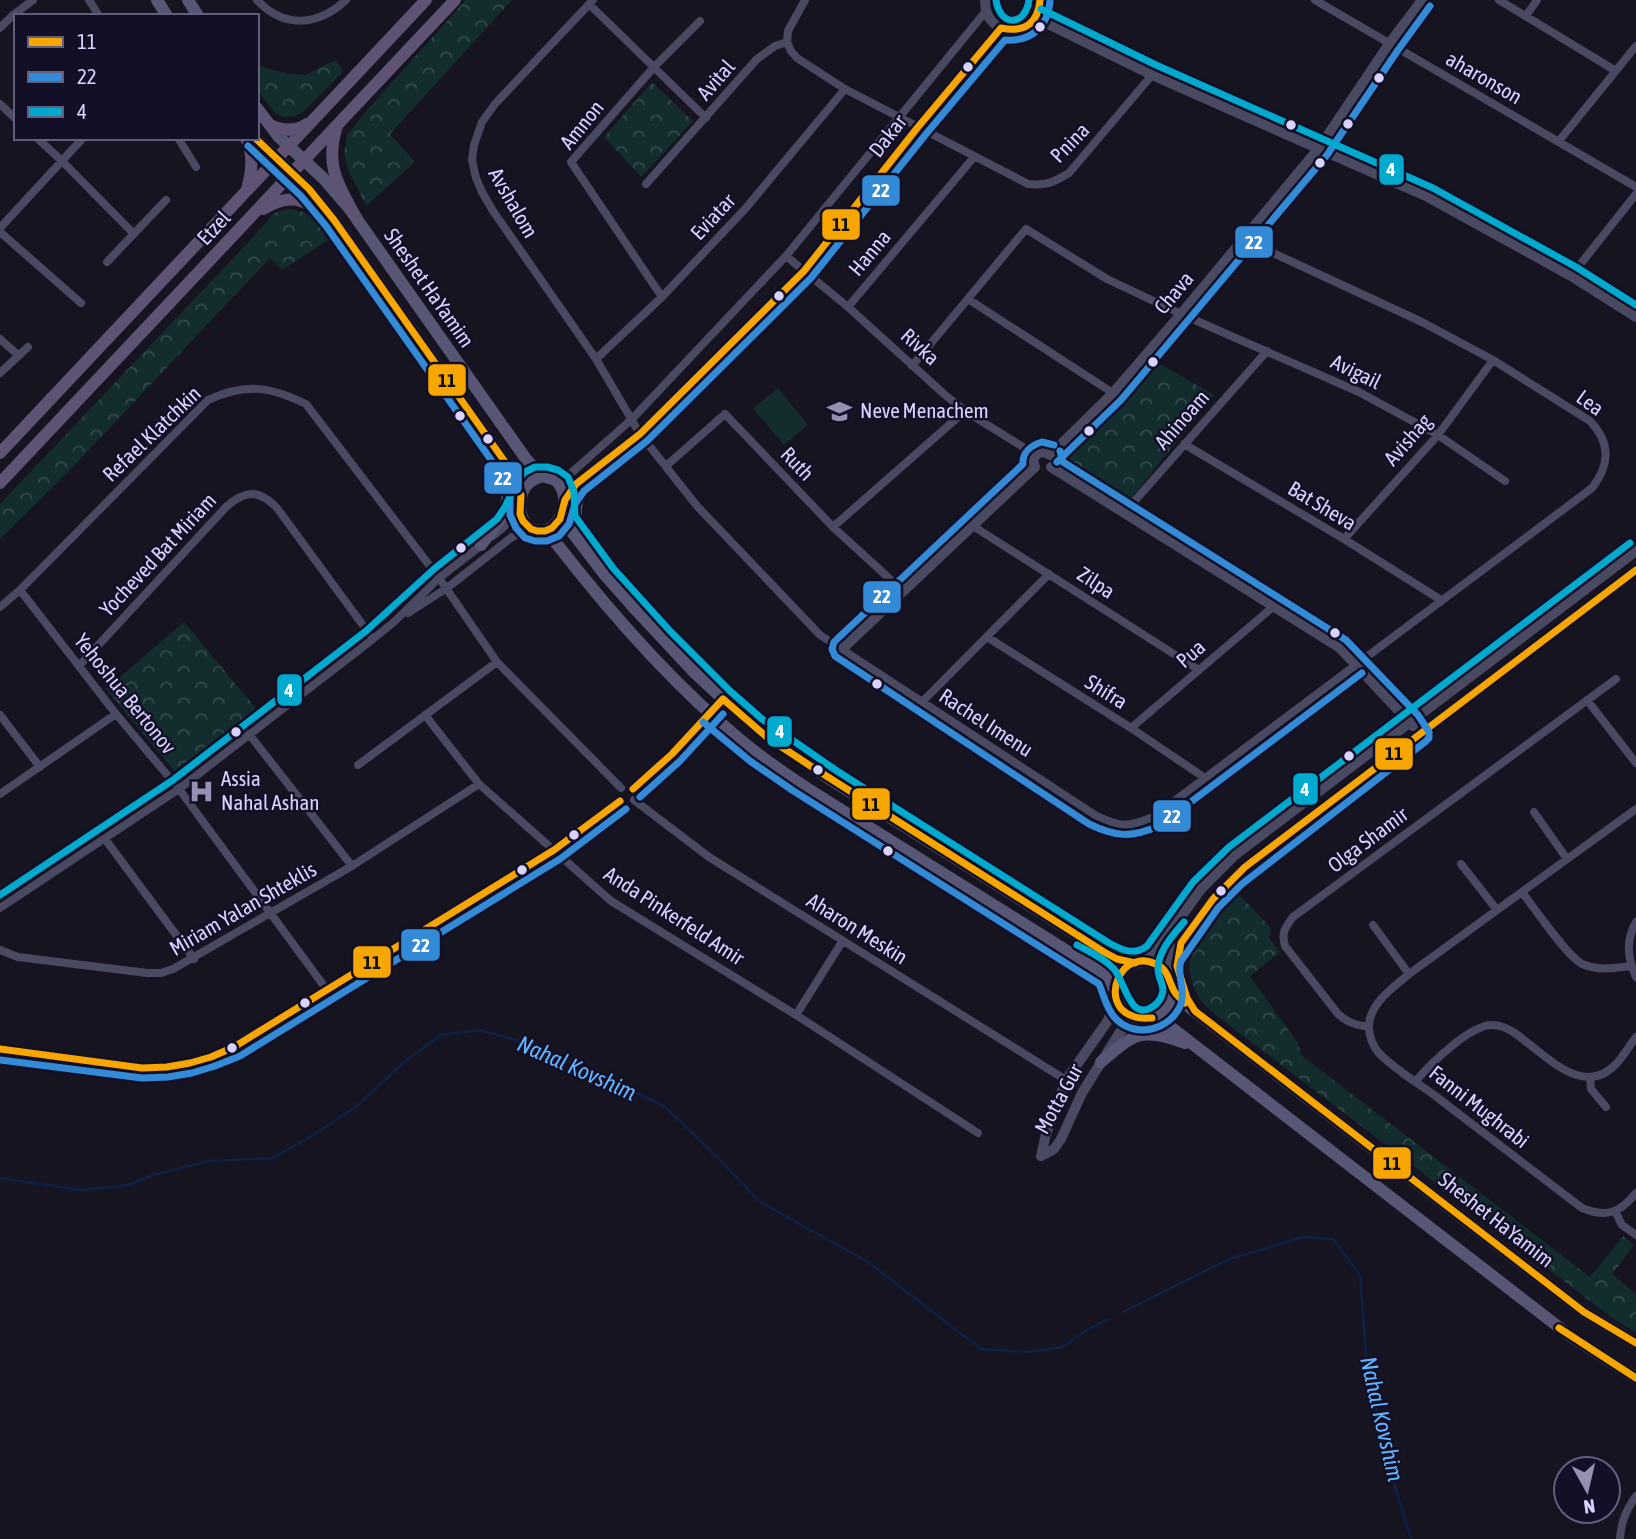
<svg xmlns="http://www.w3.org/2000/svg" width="1636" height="1539" font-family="'Asap Condensed',sans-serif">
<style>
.green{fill:#132c2d}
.park{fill:url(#park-crowns)}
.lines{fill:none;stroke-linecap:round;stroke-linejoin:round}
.stream{stroke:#0d2144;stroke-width:2.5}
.minor{stroke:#4a4962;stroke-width:8}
.tertiary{stroke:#4a4962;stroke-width:10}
.secondary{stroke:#575674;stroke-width:12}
.primary{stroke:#5e5373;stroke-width:12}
.bus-1-casing{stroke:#130f26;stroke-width:12}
.bus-2-casing{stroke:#130f26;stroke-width:12}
.bus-3-casing{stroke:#130f26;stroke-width:12}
.bus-1{stroke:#f7a600;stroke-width:7}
.bus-2{stroke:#338bd7;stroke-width:7}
.bus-3{stroke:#00a9ce;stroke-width:7}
.bus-dot{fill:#d9d4ff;stroke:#130f26;stroke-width:2.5}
.labels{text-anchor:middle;stroke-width:5;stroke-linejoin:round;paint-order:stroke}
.street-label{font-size:21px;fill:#d9d4ff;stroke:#130f26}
.poi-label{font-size:21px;fill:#d9d4ff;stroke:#130f26;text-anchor:start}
.water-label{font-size:23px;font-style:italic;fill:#62b6ff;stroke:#130f26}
.line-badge{stroke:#130f26;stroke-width:2.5}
.badge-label{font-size:19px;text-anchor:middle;font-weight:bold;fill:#fff}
.pale-badge-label{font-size:19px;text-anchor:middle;font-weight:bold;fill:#111}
</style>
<defs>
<pattern id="park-crowns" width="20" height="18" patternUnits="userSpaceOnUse" patternTransform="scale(1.75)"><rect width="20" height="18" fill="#132c2d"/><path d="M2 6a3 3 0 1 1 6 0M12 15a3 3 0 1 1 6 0" fill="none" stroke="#354a4c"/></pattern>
</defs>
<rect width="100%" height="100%" fill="#161421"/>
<path class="green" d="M778 388 808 425 784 445 753 408Z"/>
<path class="park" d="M466 0H512L390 134 415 162 366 206 348 169 344 154 347 135 367 110Z
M336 60 343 72 303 112 295 116 283 117 275 113 257 90V65L284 73 305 75Z
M652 82 693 121 641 177 604 137Z
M287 209C312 211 314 220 330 239L282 270 270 258 69 471 0 539V504L257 233 274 213Z
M1155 361 1214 395 1129 501 1055 456Z
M184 622 259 712 177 774 106 689Z
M1232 887 1271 928 1269 938 1280 952 1250 976 1298 1043 1301 1055 1590 1277 1623 1236 1634 1245 1612 1274 1636 1294V1333L1611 1317 1212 1012C1209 1008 1204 1005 1201 1000 1187 981 1186 951 1197 931 1206 915 1221 901 1232 887Z"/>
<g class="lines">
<path class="stream" d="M0 1178 80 1190 128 1185 154 1175 210 1161 273 1158 315 1134 357 1106 403 1063 441 1035 480 1030 537 1046 664 1106 717 1157 760 1202 868 1262 981 1349 1027 1352 1063 1347 1088 1329 1107 1320
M1123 1312 1227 1260 1303 1237 1333 1239 1360 1275 1367 1368 1390 1470 1411 1539"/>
<path class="minor" d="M89 0 99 16
M257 0C284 29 318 26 346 0
M593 0 495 104 482 122 474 145 472 160 476 178 482 192 493 211 596 359 640 434 697 506 820 635 1095 815C1120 827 1127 828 1153 817L1592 488C1610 465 1611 443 1590 421L1493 360 1422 322 1243 239
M1315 0 1636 187
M1499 0 1616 71
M589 4 706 118
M1526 16 1537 0
M0 28 12 16 33 0
M787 42 791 51 797 58 845 89 1028 184C1047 186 1054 182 1069 173L1152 75
M0 104 16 119
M37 138 62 161 134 234
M178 138 196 167
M1559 141 1636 46
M646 184 757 59 775 46 787 42 788 31 805 0
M0 228 83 138
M0 232 81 303
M786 256 848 307 944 394 965 411 1036 455
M107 262 166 200
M1571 276 1636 194
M662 297 571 162 654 67 700 21
M968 299 1113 393
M848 307 974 157
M0 339 18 355
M596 359 662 297 745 209 845 89
M912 366 1026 229 1107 279 1181 314 1359 392 1438 435 1505 481
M0 373 28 347
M1184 444 1344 539 1441 600
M666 466 725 414 833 527 903 591
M554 479H562L570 474 632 419 786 256 986 11
M565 500 576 484 640 434 804 271 918 127 1001 28
M1124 513 1267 351
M973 526 1199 670
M833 527 965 411
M493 536 504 527 519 506
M1344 539 1438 435 1493 360
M20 590 116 714 179 789 327 990
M0 607 20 590 208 400C245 383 269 386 306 404L439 578 497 662 621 788
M408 613 447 588 512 537 531 529
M987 637 1131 728 1205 778
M79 666 226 507C245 490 259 489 277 508L373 639
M1587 700 1636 763
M922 702 1049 574
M0 715 40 767
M425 715 479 784 611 901 796 1015 978 1133
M1131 728 1274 606
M249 734 352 866
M358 765 497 662
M633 789 672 754 723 699
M0 794 116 714
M634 800 709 857 1066 1080
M1636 809 1409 974C1393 988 1368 1004 1369 1028 1369 1036 1373 1046 1378 1052 1392 1068 1420 1084 1438 1098 1486 1135 1534 1171 1582 1208 1606 1218 1620 1213 1636 1193
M1534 812 1567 859
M105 839 194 959
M1461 864 1497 910
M1522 892C1535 909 1566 955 1582 964 1598 971 1615 968 1631 966
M0 908 179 789 373 639 394 622 439 578 483 544
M1636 922C1625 941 1628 959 1636 977
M1373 925 1409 974
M0 950 18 957 147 973H161L173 969 352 866 479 784
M796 1015 842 942
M1369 1027C1356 1025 1348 1023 1338 1014L1285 946C1281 932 1285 928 1293 917L1616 679
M0 1049 142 1068C178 1068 202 1062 234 1047L554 850 620 801
M1590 1077 1591 1089 1606 1107
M1416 1081C1430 1064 1470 1025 1492 1025 1505 1025 1516 1033 1525 1041 1552 1061 1586 1097 1617 1063 1624 1055 1630 1045 1636 1037
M1615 1211 1622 1225 1636 1235
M1620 1539C1621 1522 1626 1510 1636 1496"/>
<path class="tertiary" d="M985 0C984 41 1041 41 1040 0
M1036 18 1152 75 1428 197 1571 276 1636 317
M1050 455 1113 393 1181 314 1319 148 1389 44 1422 0
M1035 467 1033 460C1036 452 1043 450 1050 455
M1051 467 1340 648 1413 726
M842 649 1035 467
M1145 961 1154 954 1201 889 1235 855 1636 551
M1169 975V966L1174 952 1213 899 1245 867 1636 570
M1041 1156 1046 1134 1066 1080 1107 1022 1112 1011 1115 998
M1041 1156 1054 1149 1061 1139 1082 1093 1120 1032 1139 1019"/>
<path class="secondary" d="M157 0 167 16
M188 0 198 16
M257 108 278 136 324 179 349 208 526 459 542 476
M255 138 309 189 334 220 510 469 521 495
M542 476 556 480C563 488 565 495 564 505 558 543 514 538 521 498 523 486 530 480 542 476Z
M563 510 565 520 572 532 605 575 635 609 692 670 723 699 756 727 831 780 1104 952 1117 959 1135 963
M537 531 550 537 556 543C612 615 673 685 744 743 786 777 834 805 880 834 952 879 1024 924 1096 969L1107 977 1114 989
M580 538C571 508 577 498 591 472
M481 545C502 518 514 506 505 470
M1181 943C1177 964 1178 982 1189 1002
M1115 990a29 29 0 1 1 58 0a29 29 0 1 1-58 0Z
M1173 990 1184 1003 1584 1312 1636 1343
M1152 1018 1168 1025 1569 1335 1636 1378
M1101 1062C1136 1032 1140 1028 1185 1043"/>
<path class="primary" d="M270 125C283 131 295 132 307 124
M337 126C324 167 339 186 358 221
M246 138C254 155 252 171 247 189
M263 209C294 190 307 202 334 220
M0 453 426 0
M0 483 455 0"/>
<defs>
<path id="bus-1" d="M255 138 309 189 334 220 510 469 521 495 520 514 523 521 531 529 537 531H545L552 528 560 519 565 500 576 484 640 434 804 271 918 127 1001 28C1024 33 1038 24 1040 0
M1636 570 1245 867 1213 899 1181 943 1177 966 1187 998 1195 1011 1584 1312 1636 1343
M633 789 672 754 723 699 768 738 809 765 1104 952 1117 959 1135 963
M1152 1018C1147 1018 1141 1019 1135 1017 1095 1006 1122 941 1161 967 1169 973 1169 982 1174 991 1177 996 1181 999 1185 1003
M0 1049 142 1068 167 1067 190 1063 211 1057 234 1047 554 850 620 801
M1559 1328 1636 1378"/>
<path id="bus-2" d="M248 146 301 196 326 226 501 474 510 497V515L516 528 525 538 535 541H547L559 536 569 524 575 504 584 491 647 441 811 278 926 134 1005 40C1031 42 1048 27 1050 1
M1054 445 1042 442C1032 445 1022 452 1023 464L834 642 832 649 835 656 1089 824C1116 837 1131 838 1159 826L1362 673
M1057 462 1121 400 1327 155 1398 50 1430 6
M703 722 750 761 792 790 1099 984C1104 996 1107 1010 1116 1019 1136 1039 1171 1030 1181 1004 1186 989 1176 975 1181 961L1218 908 1242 884 1425 742 1429 738V732L1418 715 1346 640 1063 462 1060 451
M640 797 680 761 723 714
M0 1060 142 1078 168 1077 192 1073 215 1066 240 1056 560 859 626 809"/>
<path id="bus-3" d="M996 0C1000 27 1025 27 1029 0
M1041 9 1156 65 1433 188 1576 267 1636 305
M0 895 173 780 366 631 434 569 497 519 505 507 518 480 525 472 535 467H547L558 470 568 477 574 492 575 516 613 568 670 631 730 691 762 719 837 771 1109 943C1122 950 1134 956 1147 946L1193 882 1229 847 1630 543
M1077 945C1090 952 1104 958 1114 969 1125 981 1130 1025 1155 1005 1160 1001 1162 996 1163 991 1163 983 1158 977 1158 969 1158 951 1173 935 1184 922"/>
</defs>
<use href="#bus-1" class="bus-1-casing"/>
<use href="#bus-2" class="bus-2-casing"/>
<use href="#bus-3" class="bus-3-casing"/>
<use href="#bus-1" class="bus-1"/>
<use href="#bus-2" class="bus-2"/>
<use href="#bus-3" class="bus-3"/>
</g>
<defs>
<symbol id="school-bare" viewBox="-9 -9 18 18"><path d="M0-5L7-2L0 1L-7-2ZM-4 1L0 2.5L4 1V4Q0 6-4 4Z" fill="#9591b1" stroke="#130f26" stroke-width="2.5" paint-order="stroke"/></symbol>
<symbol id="hospital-bare" viewBox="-9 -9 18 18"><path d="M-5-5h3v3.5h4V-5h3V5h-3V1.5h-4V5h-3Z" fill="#9591b1" stroke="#130f26" stroke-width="2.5" paint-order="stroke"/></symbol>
</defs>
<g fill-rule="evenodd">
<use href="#school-bare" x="822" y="394" width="35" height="35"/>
<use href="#hospital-bare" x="184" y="774" width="35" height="35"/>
</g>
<g class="bus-dot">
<circle cx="1040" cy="27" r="6"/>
<circle cx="968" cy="67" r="6"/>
<circle cx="1379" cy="78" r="6"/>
<circle cx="1348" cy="124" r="6"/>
<circle cx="1291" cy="125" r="6"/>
<circle cx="1320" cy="163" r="6"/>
<circle cx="779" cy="296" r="6"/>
<circle cx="1153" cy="362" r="6"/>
<circle cx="460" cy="416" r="6"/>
<circle cx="1089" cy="431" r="6"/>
<circle cx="488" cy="439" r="6"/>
<circle cx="461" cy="548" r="6"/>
<circle cx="1335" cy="633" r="6"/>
<circle cx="877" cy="684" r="6"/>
<circle cx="236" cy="732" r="6"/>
<circle cx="1349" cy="756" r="6"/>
<circle cx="818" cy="770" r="6"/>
<circle cx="574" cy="835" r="6"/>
<circle cx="888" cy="851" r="6"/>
<circle cx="522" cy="870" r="6"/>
<circle cx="1221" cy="891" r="6"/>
<circle cx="305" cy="1003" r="6"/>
<circle cx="232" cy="1048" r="6"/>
</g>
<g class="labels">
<g class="street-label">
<text transform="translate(1484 78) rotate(30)" y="7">aharonson</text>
<text transform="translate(716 80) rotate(-49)" y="7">Avital</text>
<text transform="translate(582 125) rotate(-51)" y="7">Amnon</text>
<text transform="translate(888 136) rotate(-52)" y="7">Dakar</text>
<text transform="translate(1070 143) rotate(-46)" y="7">Pnina</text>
<text transform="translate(513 203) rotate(60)" y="7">Avshalom</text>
<text transform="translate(713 217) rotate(-47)" y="7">Eviatar</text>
<text transform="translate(214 228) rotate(-47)" y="7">Etzel</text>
<text transform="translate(870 253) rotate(-50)" y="7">Hanna</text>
<text transform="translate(429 288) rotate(55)" y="7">Sheshet HaYamim</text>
<text transform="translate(1174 293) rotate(-50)" y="7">Chava</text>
<text transform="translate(920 347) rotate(42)" y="7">Rivka</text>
<text transform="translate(1356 372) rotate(26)" y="7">Avigail</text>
<text transform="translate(1590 403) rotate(36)" y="7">Lea</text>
<text transform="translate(1182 420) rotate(-49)" y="7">Ahinoam</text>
<text transform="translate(152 434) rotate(-44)" y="7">Refael Klatchkin</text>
<text transform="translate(1408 440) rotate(-49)" y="7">Avishag</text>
<text transform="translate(797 464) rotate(46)" y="7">Ruth</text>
<text transform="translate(1322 506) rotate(31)" y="7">Bat Sheva</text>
<text transform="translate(158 555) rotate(-47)" y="7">Yocheved Bat Miriam</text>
<text transform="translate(1096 583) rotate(33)" y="7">Zilpa</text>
<text transform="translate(1191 654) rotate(-41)" y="7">Pua</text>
<text transform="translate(1106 692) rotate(32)" y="7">Shifra</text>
<text transform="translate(125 694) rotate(51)" y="7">Yehoshua Bertonov</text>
<text transform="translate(986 723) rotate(33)" y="7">Rachel Imenu</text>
<text transform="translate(1368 840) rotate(-37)" y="7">Olga Shamir</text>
<text transform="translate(243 909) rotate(-30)" y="7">Miriam Yalan Shteklis</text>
<text transform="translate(674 916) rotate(33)" y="7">Anda Pinkerfeld Amir</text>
<text transform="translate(857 929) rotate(32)" y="7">Aharon Meskin</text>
<text transform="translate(1059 1099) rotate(-61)" y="7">Motta Gur</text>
<text transform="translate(1479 1107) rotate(38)" y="7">Fanni Mughrabi</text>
<text transform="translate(1496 1220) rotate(38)" y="7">Sheshet HaYamim</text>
</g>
<g class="poi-label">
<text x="860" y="418">Neve Menachem</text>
<text x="221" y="786">Assia<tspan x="221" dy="24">Nahal Ashan</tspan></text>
</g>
<g class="water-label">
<text transform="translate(577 1068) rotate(24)" y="8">Nahal Kovshim</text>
<text transform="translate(1382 1419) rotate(77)" y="8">Nahal Kovshim</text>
</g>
</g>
<g class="line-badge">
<rect x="1378" y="153" width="27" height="33" rx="7" fill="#00a9ce"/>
<rect x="861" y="174" width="40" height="33" rx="7" fill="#338bd7"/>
<rect x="821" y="208" width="40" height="33" rx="7" fill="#f7a600"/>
<rect x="1234" y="225" width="40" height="34" rx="7" fill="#338bd7"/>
<rect x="427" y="363" width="40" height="34" rx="7" fill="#f7a600"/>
<rect x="483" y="461" width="40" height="34" rx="7" fill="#338bd7"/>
<rect x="862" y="580" width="40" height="34" rx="7" fill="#338bd7"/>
<rect x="276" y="673" width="27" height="34" rx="7" fill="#00a9ce"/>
<rect x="766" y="715" width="27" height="33" rx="7" fill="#00a9ce"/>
<rect x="1374" y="737" width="40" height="34" rx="7" fill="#f7a600"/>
<rect x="1292" y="772" width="27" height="34" rx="7" fill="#00a9ce"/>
<rect x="851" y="787" width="40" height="34" rx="7" fill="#f7a600"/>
<rect x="1152" y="799" width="40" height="34" rx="7" fill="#338bd7"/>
<rect x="400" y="928" width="41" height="34" rx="7" fill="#338bd7"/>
<rect x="352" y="945" width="40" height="34" rx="7" fill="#f7a600"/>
<rect x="1372" y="1146" width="40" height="34" rx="7" fill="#f7a600"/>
</g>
<g class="badge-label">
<text x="1391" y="176">4</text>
<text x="881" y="197">22</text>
<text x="1254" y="249">22</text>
<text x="503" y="485">22</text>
<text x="882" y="603">22</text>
<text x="289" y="697">4</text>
<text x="780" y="738">4</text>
<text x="1305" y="796">4</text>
<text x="1172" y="823">22</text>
<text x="421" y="952">22</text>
</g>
<g class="pale-badge-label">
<text x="841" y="231">11</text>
<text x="447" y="387">11</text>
<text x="1394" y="760">11</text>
<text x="871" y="811">11</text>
<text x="372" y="969">11</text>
<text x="1392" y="1170">11</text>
</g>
<rect x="14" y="14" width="245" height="126" fill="#130f26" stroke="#625e7d" stroke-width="2"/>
<rect x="28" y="37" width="35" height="10" fill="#f7a600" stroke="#625e7d" stroke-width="2"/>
<text x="77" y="49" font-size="21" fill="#d9d4ff">11</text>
<rect x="28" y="72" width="35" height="10" fill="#338bd7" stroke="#625e7d" stroke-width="2"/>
<text x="77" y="84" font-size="21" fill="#d9d4ff">22</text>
<rect x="28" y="107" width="35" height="10" fill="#00a9ce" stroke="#625e7d" stroke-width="2"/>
<text x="77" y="119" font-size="21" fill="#d9d4ff">4</text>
<g transform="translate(1587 1490) rotate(172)"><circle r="33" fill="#130f26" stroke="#625e7d" stroke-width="2"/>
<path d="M0-5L12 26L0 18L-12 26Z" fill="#9591b1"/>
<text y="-10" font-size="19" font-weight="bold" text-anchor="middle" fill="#d9d4ff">N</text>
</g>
</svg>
